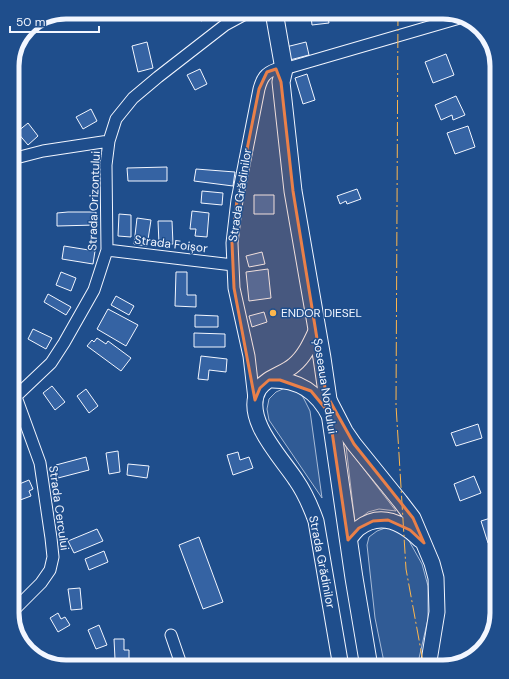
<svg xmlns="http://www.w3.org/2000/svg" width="509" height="679" font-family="'DM Sans',sans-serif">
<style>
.built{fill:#305b95;stroke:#a8bbd7}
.building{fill:#3563a3;stroke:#f2f6ff}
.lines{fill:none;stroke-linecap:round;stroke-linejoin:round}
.street-casing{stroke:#f2f6ff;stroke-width:13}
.secondary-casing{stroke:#f2f6ff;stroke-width:17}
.primary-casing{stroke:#f2f6ff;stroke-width:19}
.street{stroke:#1f4e8c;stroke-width:11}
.secondary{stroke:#1f4e8c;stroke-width:15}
.primary{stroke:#1f4e8c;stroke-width:17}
.power{stroke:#ffb74d;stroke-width:1;stroke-dasharray:14 3 2 3;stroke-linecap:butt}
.marked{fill:#ea8049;fill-opacity:0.2;stroke:#ea8049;stroke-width:3;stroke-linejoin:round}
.poi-dot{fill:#ffb74d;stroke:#1f4e8c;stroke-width:1.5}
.labels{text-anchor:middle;stroke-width:3;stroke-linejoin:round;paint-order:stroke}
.street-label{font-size:12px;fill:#f2f6ff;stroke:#1f4e8c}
.poi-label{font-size:12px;fill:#f2f6ff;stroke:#1f4e8c;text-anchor:start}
.rim{fill:none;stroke:#f2f6ff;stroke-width:5}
</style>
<rect width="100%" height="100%" fill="#1f4e8c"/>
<path class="built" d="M285 388 295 390 303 397 310 411 322 498 269 420 267 409 269 399 276 392Z
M346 446 396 511 379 509 368 512 355 523Z
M385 528 395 529 403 533 408 539 422 564 428 586V619L417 667H385L375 618 367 545 369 537 377 531Z"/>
<path class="building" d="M197 12H215L216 15 201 21Z
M302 12H327L329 23 312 25 311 16 303 17Z
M147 42 153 68 138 72 132 46Z
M306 42 309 55 286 61 282 48Z
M446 54 454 75 433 83 425 62Z
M200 69 207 84 195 90 187 75Z
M307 74 315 100 303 104 295 78Z
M456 96 465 115 453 120 452 115 441 120 435 105Z
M91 109 97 121 83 129 76 117Z
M28 123 38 136 28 145 17 132Z
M468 126 475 147 455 154 447 133Z
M167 167V181H128L127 168Z
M196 169 235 172 233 186 194 181Z
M357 189 361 199 347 204 346 201 340 204 337 196Z
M202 191 223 193 222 205 201 203Z
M254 195H274V214H254Z
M192 211 209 213 207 237 195 236 196 229H190Z
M68 212H96V225L57 226V213Z
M119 214 131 215V237L118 236Z
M137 218 151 220 147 246 134 244Z
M158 221H172L173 244H159Z
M64 246 95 251 93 264 62 259Z
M262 252 265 264 249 267 246 256Z
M268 269 271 298 249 301 246 272Z
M61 272 76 278 71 291 56 285Z
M176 272H187V295H196V307L175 306Z
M48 294 71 307 66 315 44 302Z
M116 296 134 306 129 315 111 305Z
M108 309 138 325 126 346 97 329Z
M264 312 267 322 252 327 249 316Z
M195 315 218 316V327H195Z
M33 329 52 338 46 349 28 339Z
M194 333 225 334V347H194Z
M97 338 106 344 108 341 131 358 121 371 87 346 92 340 94 342Z
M201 356 227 359 226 372 209 370 208 380 198 379Z
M52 386 65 402 55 410 43 393Z
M86 389 98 406 89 413 77 396Z
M478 424 482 438 456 446 451 433Z
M118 451 120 472 109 474 106 453Z
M238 452 240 460 249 457 253 468 233 475 227 455Z
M86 457 89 470 58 478 56 465Z
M128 464 149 466 147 478 127 475Z
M497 467V481L491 470Z
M474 476 481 493 460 501 454 484Z
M29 480 33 489 29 491 31 496 12 503V487Z
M497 516V540L488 543 481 521Z
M97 529 103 541 74 553 68 541Z
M199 537 223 602 203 609 179 545Z
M104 551 108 562 89 570 85 559Z
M497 583V599L492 585Z
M80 588 82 609 71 610 68 589Z
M58 613 61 619 65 617 70 625 58 632 50 618Z
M99 625 107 645 96 649 88 630Z
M490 638V640L483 647 481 643Z
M114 639H124V650H129V659H115Z"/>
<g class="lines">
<defs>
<path id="street" d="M284 69 463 17
M12 159 43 151 109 141
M107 250 233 265
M254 399 249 356 234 288 232 243 237 200 259 89C262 78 265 73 276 69
M12 400 51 363 64 343 94 290 107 250 106 165 109 141 116 119 133 98 158 77 225 25 249 12
M12 612 41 583 50 570 53 557 51 538 40 463 16 397
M171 635 182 667"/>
<path id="secondary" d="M317 329C311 342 305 356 294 365 284 374 267 377 259 389 242 418 281 457 296 480 305 493 311 507 316 521L341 667
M269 380C298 379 317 391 330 417
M330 402 345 431 354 444 400 501 413 518 432 563 436 578 437 612 428 667
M348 540C352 536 355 531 359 528 381 511 403 523 420 540"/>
<path id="primary" d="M274 12 284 69 281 82 293 191 322 358 354 578 369 667"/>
</defs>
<use href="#street" class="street-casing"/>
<use href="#secondary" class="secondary-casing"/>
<use href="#primary" class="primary-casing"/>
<use href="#street" class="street"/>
<use href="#secondary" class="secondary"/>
<use href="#primary" class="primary"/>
<path class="power" d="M398 12 396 405 406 569 424 667"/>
</g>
<path class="marked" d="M276 69 281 82 293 191 326 394 354 444 413 518 424 543 410 530 388 520 373 521 359 528 348 540 330 418 325 408 311 391 280 380H269L260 388 255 400 234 288 232 243 237 200 259 89 267 72Z"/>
<circle class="poi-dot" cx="273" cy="313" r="4"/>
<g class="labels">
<g class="street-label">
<text transform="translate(240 195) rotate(-81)" y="4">Strada Grădinilor</text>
<text transform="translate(94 201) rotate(-88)" y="4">Strada Orizontului</text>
<text transform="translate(171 244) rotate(7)" y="4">Strada Foișor</text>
<text transform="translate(325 386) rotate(81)" y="4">Șoseaua Nordului</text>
<text transform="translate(59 508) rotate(82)" y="4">Strada Cercului</text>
<text transform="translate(322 562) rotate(79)" y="4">Strada Grădinilor</text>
</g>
<g class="poi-label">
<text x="281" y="317">ENDOR DIESEL</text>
</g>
</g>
<path d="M0 0H509V679H0ZM66 19H443A47 47 0 0 1 490 66V613A47 47 0 0 1 443 660H66A47 47 0 0 1 19 613V66A47 47 0 0 1 66 19Z" fill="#1f4e8c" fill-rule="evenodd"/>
<path class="rim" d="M66 19H443A47 47 0 0 1 490 66V613A47 47 0 0 1 443 660H66A47 47 0 0 1 19 613V66A47 47 0 0 1 66 19Z"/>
<path d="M10 26v6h89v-6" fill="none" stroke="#f2f6ff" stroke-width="2"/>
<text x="16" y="26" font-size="12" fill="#f2f6ff" stroke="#1f4e8c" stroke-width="3" paint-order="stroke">50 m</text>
</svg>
